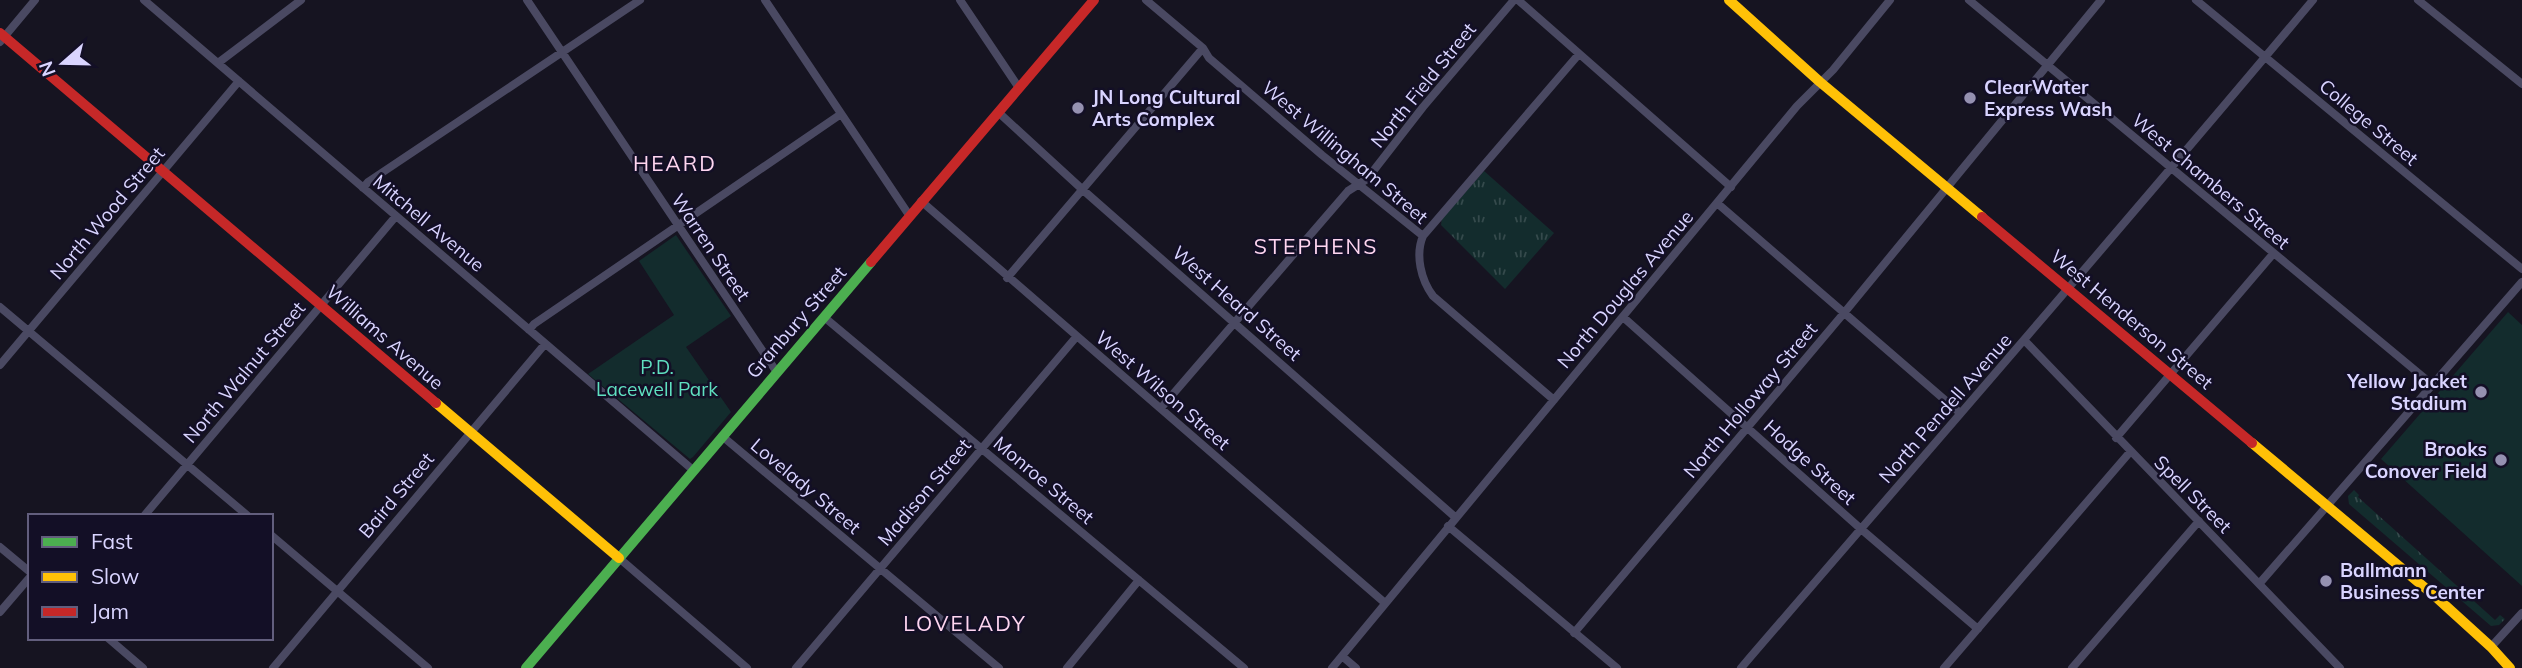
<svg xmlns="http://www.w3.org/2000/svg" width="2522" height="668" font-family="Mulish,sans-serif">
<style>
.grass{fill:url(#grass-tufts)}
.green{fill:#132c2d}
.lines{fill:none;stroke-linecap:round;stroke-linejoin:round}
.street{stroke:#4a4962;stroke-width:8}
.fast{stroke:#4caf50;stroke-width:10}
.slow{stroke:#ffc107;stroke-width:10}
.jam{stroke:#c62828;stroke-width:10}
.poi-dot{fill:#9591b1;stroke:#130f26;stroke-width:2.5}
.labels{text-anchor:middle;stroke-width:5;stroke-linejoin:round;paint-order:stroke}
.street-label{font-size:19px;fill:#d9d4ff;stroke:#130f26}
.poi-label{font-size:19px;font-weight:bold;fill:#d9d4ff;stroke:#130f26;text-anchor:start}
.park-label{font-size:19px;fill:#5fe0c0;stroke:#130f26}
.neighbourhood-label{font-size:21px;letter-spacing:2px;fill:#ffd6f0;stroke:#130f26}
</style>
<defs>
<pattern id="grass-tufts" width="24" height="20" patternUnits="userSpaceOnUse" patternTransform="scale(1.75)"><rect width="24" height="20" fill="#132c2d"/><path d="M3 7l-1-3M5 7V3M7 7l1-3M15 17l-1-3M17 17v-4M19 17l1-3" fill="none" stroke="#354a4c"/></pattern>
</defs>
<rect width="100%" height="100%" fill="#161421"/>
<path class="grass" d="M1484 171 1554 233 1505 289 1441 225 1442 219Z
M2354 490 2359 495 2358 497 2495 620 2500 615 2505 619 2499 625 2491 626 2349 504 2348 496Z"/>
<path class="green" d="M676 235 731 316 686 347 731 412 693 457 690 459 588 374 674 315 639 261Z
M2508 312 2522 325V586L2381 459Z"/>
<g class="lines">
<path class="street" d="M144 0 693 470
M527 0 776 371
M765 0 909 215
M960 0 1019 88
M1146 0 1203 48 1209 58 1322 155 1423 236C1415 255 1421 280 1433 296L1554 400
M1518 0 1731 187
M1969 0 2434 386
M2196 0 2522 269
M2418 0 2522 84
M0 42 35 0
M218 63 301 0
M998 112 1083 190 1455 517
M363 188 368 182 640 0
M921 201 1385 603
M1717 203 1960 413
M1423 236 1579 54
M1007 278 1203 48
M0 307 248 516
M824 317 1244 668
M1623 317 1861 529 1978 629
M529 330 534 324 841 114
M2025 341 2340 668
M0 365 239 81
M1161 408 1348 191 1367 179 1423 107 1514 0
M722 436 999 668
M2116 438 2273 254
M144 516 396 216
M1448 526 1617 668
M271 535 428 668
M0 547 30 572
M619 558 747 668
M2259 584 2522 282
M0 612 30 577
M1574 633 1844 313 2101 0
M108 638 143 668
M2491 647 2522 613
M1342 656 1356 668
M273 668 545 344
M796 668 1077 336
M1067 668 1139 580
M1332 668 1797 106 1833 70 1890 0
M1741 668C1932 446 2125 225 2313 0
M1944 668 2130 452
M2072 668 2199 521"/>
<path class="fast" d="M526 668 871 262"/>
<path class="slow" d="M1729 0 1820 82 1982 217
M436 403 619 558
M2252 443 2436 597 2491 647 2510 668"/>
<path class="jam" d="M0 33 436 403
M1982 217 2252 443
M871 262 1094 0"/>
</g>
<g class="poi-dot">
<circle cx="1970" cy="98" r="7"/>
<circle cx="1078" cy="108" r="7"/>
<circle cx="2481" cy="392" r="7"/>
<circle cx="2501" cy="460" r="7"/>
<circle cx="2326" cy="581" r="7"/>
</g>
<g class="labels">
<g class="street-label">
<text transform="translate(1423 85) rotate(-51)" y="7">North Field Street</text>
<text transform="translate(2369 122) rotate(40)" y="7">College Street</text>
<text transform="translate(1345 152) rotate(40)" y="7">West Willingham Street</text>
<text transform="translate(2211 181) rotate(40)" y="7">West Chambers Street</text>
<text transform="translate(107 213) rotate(-50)" y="7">North Wood Street</text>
<text transform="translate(429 223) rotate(40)" y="7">Mitchell Avenue</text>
<text transform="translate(711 247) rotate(56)" y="7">Warren Street</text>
<text transform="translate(1625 289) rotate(-50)" y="7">North Douglas Avenue</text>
<text transform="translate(1237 303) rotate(41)" y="7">West Heard Street</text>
<text transform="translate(2132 319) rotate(40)" y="7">West Henderson Street</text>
<text transform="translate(796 322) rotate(-49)" y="7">Granbury Street</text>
<text transform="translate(385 337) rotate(41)" y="7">Williams Avenue</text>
<text transform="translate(244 372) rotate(-50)" y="7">North Walnut Street</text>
<text transform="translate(1163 390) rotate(41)" y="7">West Wilson Street</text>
<text transform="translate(1750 400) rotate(-50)" y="7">North Holloway Street</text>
<text transform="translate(1945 408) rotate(-49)" y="7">North Pendell Avenue</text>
<text transform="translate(1810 462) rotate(42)" y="7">Hodge Street</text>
<text transform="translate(1044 480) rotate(40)" y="7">Monroe Street</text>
<text transform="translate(806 486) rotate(40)" y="7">Lovelady Street</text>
<text transform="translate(924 492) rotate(-50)" y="7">Madison Street</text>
<text transform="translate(2193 494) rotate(45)" y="7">Spell Street</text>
<text transform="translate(396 495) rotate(-50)" y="7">Baird Street</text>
</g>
<g class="poi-label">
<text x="1984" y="94">ClearWater<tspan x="1984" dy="22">Express Wash</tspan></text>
<text x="1092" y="104">JN Long Cultural<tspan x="1092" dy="22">Arts Complex</tspan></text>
<text x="2467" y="388" text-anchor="end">Yellow Jacket<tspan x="2467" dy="22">Stadium</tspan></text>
<text x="2487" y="456" text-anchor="end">Brooks<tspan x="2487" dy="22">Conover Field</tspan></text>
<text x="2340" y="577">Ballmann<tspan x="2340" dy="22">Business Center</tspan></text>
</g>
<g class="park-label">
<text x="657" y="374">P.D.<tspan x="657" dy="22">Lacewell Park</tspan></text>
</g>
<g class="neighbourhood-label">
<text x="675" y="171">HEARD</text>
<text x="1316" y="254">STEPHENS</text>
<text x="965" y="631">LOVELADY</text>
</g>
</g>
<rect x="28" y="514" width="245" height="126" fill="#130f26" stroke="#625e7d" stroke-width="2"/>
<rect x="42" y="537" width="35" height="10" fill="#4caf50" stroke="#625e7d" stroke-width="2"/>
<text x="91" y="549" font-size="21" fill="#d9d4ff">Fast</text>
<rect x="42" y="572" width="35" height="10" fill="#ffc107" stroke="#625e7d" stroke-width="2"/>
<text x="91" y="584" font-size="21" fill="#d9d4ff">Slow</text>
<rect x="42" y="607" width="35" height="10" fill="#c62828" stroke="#625e7d" stroke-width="2"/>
<text x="91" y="619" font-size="21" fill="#d9d4ff">Jam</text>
<g transform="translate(63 63) rotate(250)" stroke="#130f26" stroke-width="5" paint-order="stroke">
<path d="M0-5L12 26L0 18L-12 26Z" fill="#d9d4ff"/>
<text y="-10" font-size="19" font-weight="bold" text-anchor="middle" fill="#d9d4ff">N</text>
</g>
</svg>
